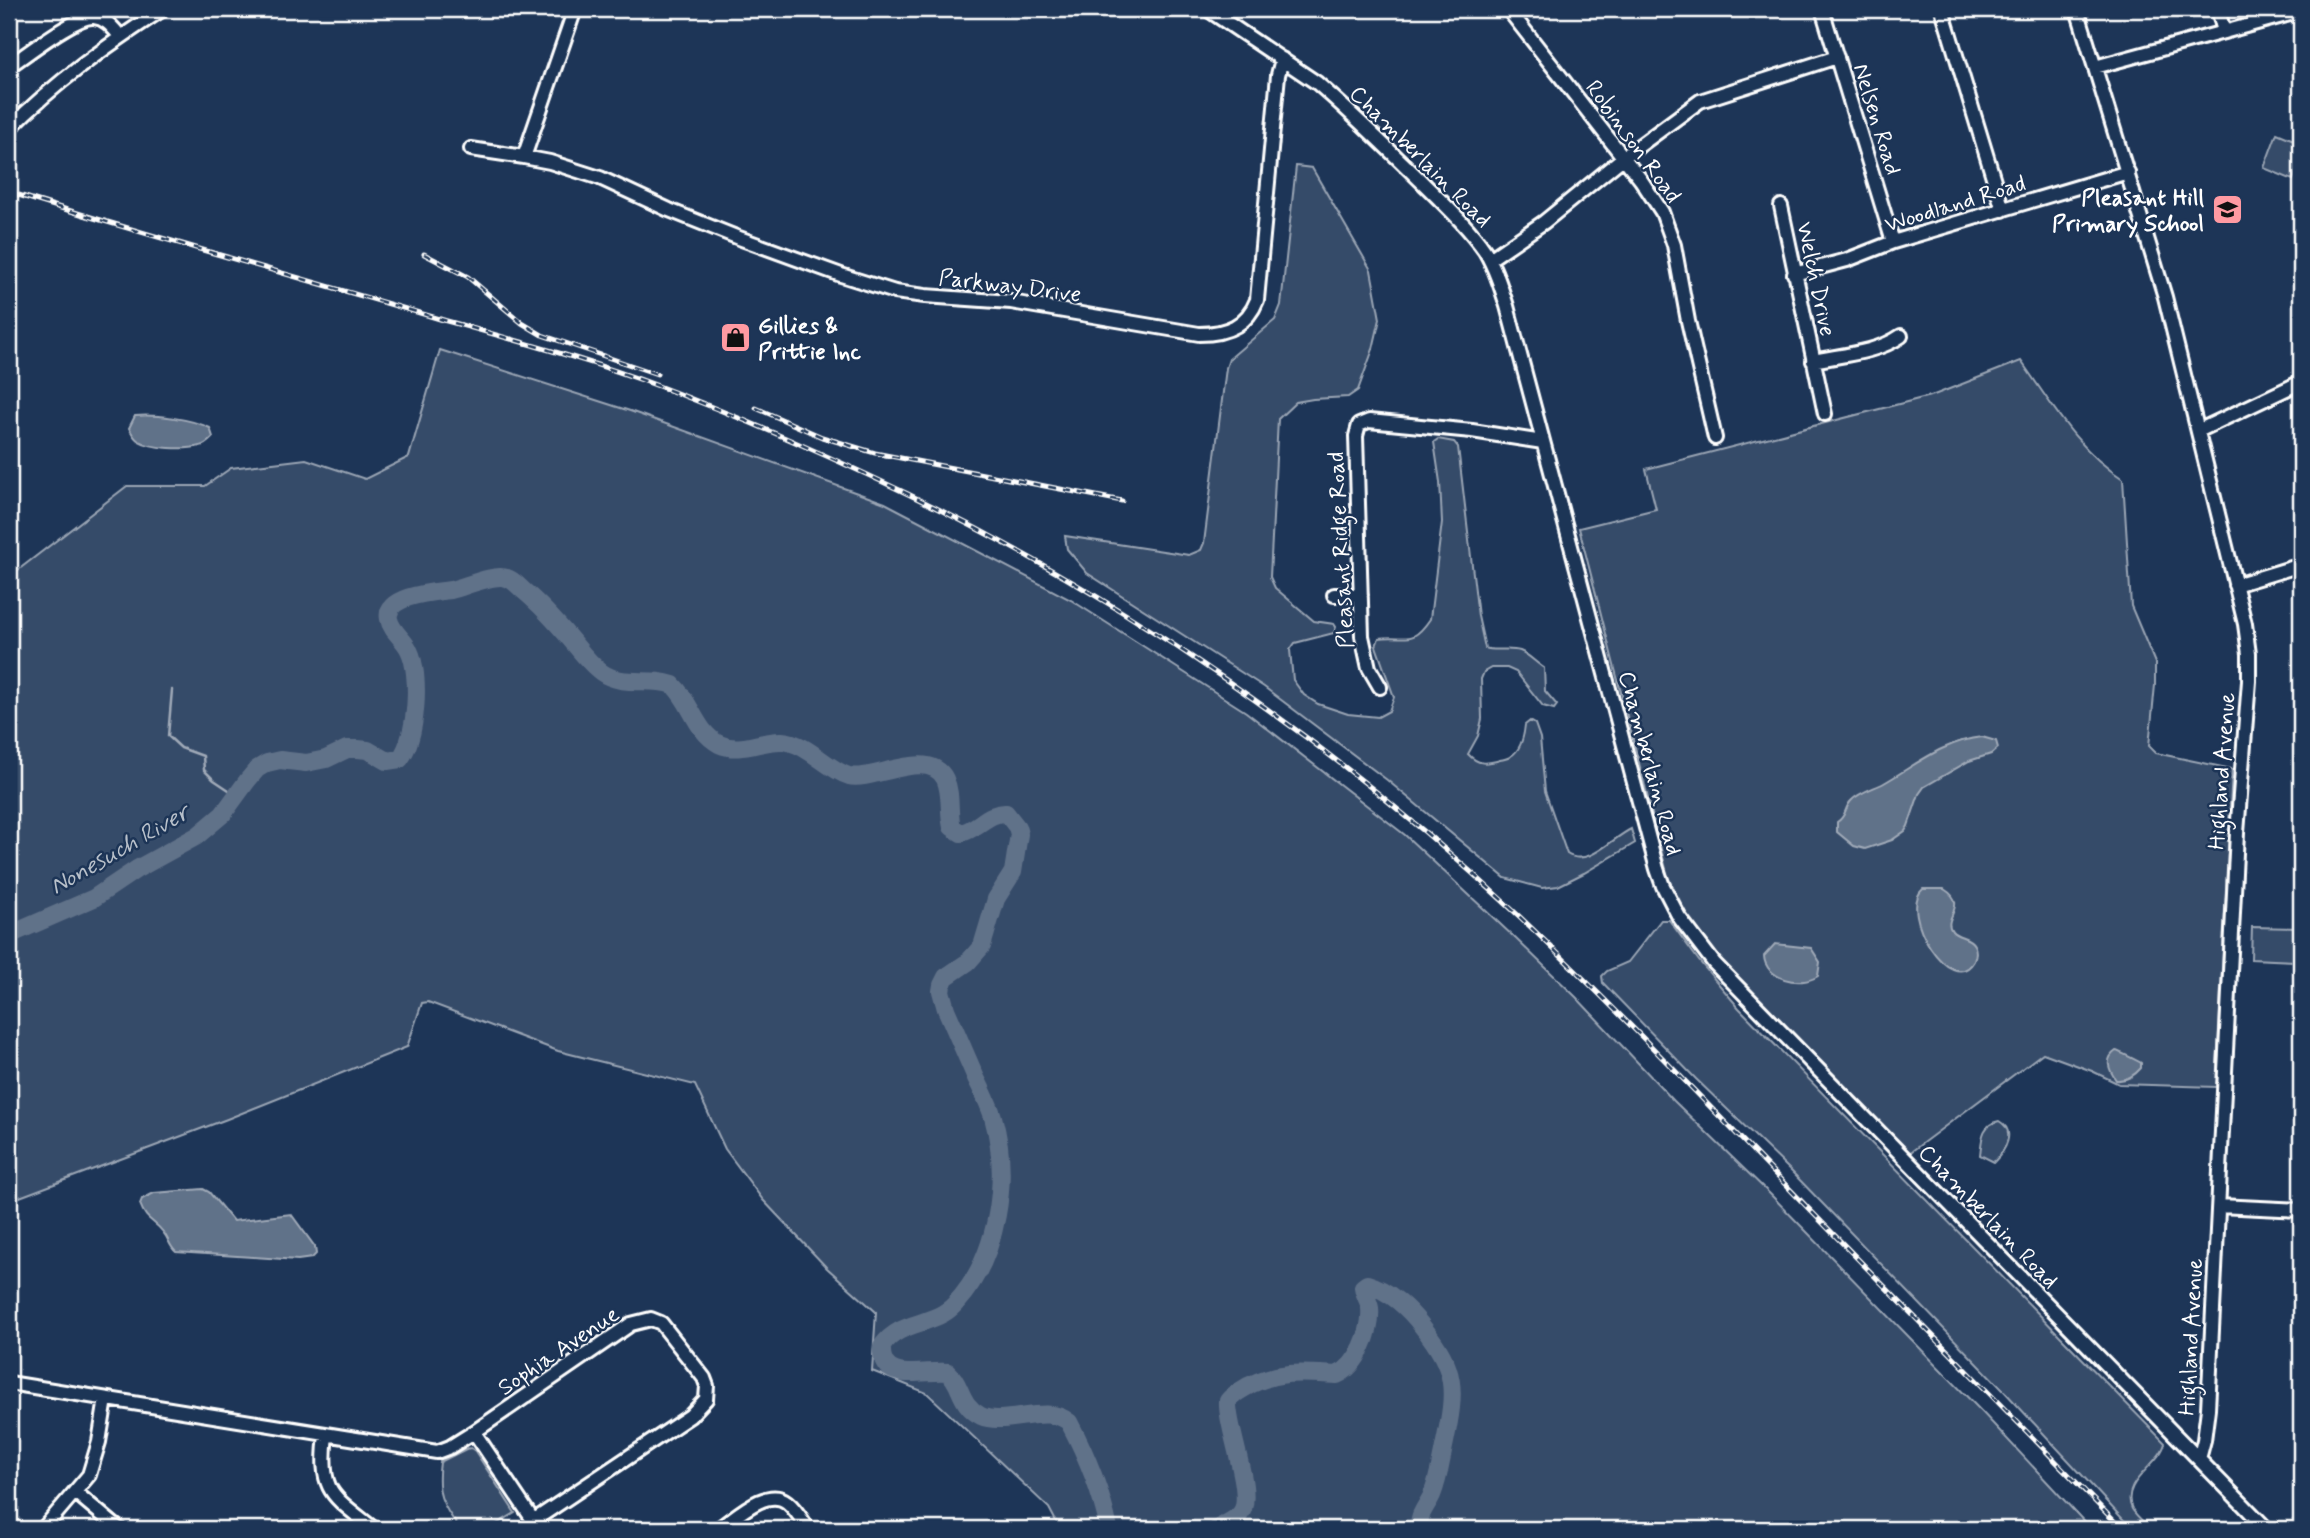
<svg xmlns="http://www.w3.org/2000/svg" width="2310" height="1538" font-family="Mynerve,sans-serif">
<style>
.green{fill:#364b69;stroke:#9aa5b4;stroke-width:2}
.water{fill:#617289;stroke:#a0aab8;stroke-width:2}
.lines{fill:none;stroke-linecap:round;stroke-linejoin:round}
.stream{stroke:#a0aab8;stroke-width:2.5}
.river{stroke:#617289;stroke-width:18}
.minor-casing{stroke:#fff;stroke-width:18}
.minor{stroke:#1d3557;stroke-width:12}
.rail-casing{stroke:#fff;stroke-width:5}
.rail{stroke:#1d3557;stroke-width:2.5;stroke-dasharray:8;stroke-linecap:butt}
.labels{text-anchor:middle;stroke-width:5;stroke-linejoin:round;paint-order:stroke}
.street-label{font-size:23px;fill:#fff;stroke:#1d3557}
.poi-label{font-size:23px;font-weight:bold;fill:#fff;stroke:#1d3557;text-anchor:end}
.water-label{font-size:24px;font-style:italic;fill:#b8c0ca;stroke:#1d3557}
</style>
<rect width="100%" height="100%" fill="#1d3557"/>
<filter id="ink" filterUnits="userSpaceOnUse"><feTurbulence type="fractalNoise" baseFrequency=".0143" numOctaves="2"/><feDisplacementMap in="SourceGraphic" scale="14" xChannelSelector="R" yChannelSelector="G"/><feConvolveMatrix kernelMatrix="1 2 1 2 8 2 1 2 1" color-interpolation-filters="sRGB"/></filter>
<g filter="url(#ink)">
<path class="green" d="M2277 133 2301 143V158L2293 180 2264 168Z
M1296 166 1312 168 1371 270 1380 319 1373 349 1358 390 1348 397 1313 399 1296 402 1278 419 1270 577 1275 588 1314 621 1334 624 1336 627 1334 633 1295 643 1290 650 1293 680 1304 695 1318 704 1348 714 1378 717 1389 711 1394 697 1376 646 1379 638C1406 634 1411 647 1430 619L1442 522 1440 482 1434 442 1438 439 1454 442 1458 447 1478 616 1485 648C1496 652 1508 647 1520 651 1528 654 1536 663 1544 668L1545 691 1557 705 1554 709 1543 706 1516 672 1507 668H1491L1484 672 1481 679 1482 719 1478 736 1468 754C1478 765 1486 764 1500 760 1504 759 1508 759 1511 756 1521 750 1524 735 1525 725L1530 721 1535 724 1540 738 1545 791 1567 854C1588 868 1612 838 1631 829L1635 843 1584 873 1558 886 1542 888 1505 878 1387 780 1264 687 1087 573 1067 549 1065 536 1189 555 1201 550 1204 543 1226 368 1229 359 1275 320 1281 305Z
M440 350 630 411 885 503 1071 600 1246 712 1405 835 1515 938 1576 997 1674 1101 1770 1194 1982 1412 2091 1529H1060L1049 1508 927 1393 872 1371 876 1312 827 1268 763 1200 725 1149 695 1085 558 1051 428 1002 422 1003 407 1047 227 1119 9 1201V577L127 486H205L231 468 306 459 365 479 409 457Z
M2021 361C2051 403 2078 451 2123 479L2131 606 2155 663V685L2149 746 2156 753 2232 769 2216 1087 2119 1084 2092 1071 2043 1053 1908 1154 1712 951C1693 926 1680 906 1668 877L1579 528 1656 509 1646 469 1934 395Z
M1661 920H1669L1699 961 1739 1008 2165 1443C2160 1465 2119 1482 2132 1509 2136 1516 2145 1523 2151 1529H2132L2004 1391 1792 1172 1696 1079 1603 983 1602 976 1607 971 1628 962Z
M2252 927 2301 928V971H2295V961L2251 959Z
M1999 1121C2017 1131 2005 1151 1994 1162L1980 1155C1982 1139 1981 1125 1999 1121Z
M471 1448 475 1451 515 1513 488 1529H460C441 1504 436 1493 440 1462L466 1449Z"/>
<path class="water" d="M135 416C156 414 192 419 210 428L213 437C209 441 206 445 200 446 186 450 152 449 139 441 134 438 132 433 129 428Z
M1982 737 1996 741 1998 748 1991 754 1969 761 1924 787 1919 794 1908 826 1905 831 1892 840 1865 849 1854 846 1837 832V822C1847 816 1844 808 1851 801 1859 792 1875 788 1884 783 1917 764 1944 741 1982 737Z
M1923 889H1944C1970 905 1941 918 1952 931 1958 938 1969 936 1974 945 1977 950 1976 956 1974 961 1952 999 1897 912 1923 889Z
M1775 944 1811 948 1820 962 1818 976C1800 988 1765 979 1764 956Z
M2116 1051C2118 1051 2140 1062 2141 1063V1068C2135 1075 2126 1081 2116 1080 2109 1070 2104 1059 2116 1051Z
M203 1189 209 1192 233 1221 291 1214 315 1247 316 1254 312 1258 298 1260 176 1252C169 1246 169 1239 163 1232 154 1220 146 1221 140 1204L142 1199 154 1193Z"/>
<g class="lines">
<path class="stream" d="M172 690 168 736 181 748 203 756 204 770 214 780 238 796"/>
<path class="river" d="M9 935 94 898 137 869 197 836 223 814 247 781 257 769 267 763 280 760 306 763 326 759 347 749H358L368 750 387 761 400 759C417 738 421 674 409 650 404 639 391 631 389 619 384 595 436 592 451 590 465 587 494 573 507 578 514 580 519 587 524 591 542 606 557 623 572 641 581 652 590 664 601 672 623 688 650 676 673 685 692 703 695 731 719 744 740 754 761 740 782 741 808 743 826 769 849 776 873 782 929 747 945 779 952 794 948 811 952 827L961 833C978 829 988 812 1006 813L1017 827 1019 834 1013 872 996 899 982 946 968 962 946 977 942 985 941 991 946 1009C956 1032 966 1055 976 1078 982 1090 989 1104 993 1117 1010 1177 999 1257 955 1304 934 1327 901 1319 882 1346 879 1386 926 1369 948 1372 962 1384 959 1405 981 1416 1006 1427 1047 1403 1069 1422 1087 1456 1101 1491 1109 1529
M1217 1529C1224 1524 1235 1520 1240 1514 1256 1497 1226 1427 1228 1401 1234 1393 1242 1390 1250 1385 1281 1370 1303 1373 1337 1375 1358 1366 1372 1331 1370 1308 1369 1301 1364 1295 1363 1287L1367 1284C1389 1290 1409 1309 1422 1326 1457 1370 1456 1389 1445 1442 1441 1460 1439 1478 1432 1495 1427 1506 1416 1517 1420 1529"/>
<defs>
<path id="minor" d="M575 9 524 157 550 162 600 178 669 210 739 238 841 275 895 292 925 296 1011 302 1199 334C1226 334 1247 326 1257 300L1278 75 1282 59
M1207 9 1317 83C1354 115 1388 149 1423 183 1444 204 1468 226 1485 251 1495 268 1501 287 1507 306L1657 869 1663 886 1679 917 1714 963 2267 1529
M1508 9 1641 180 1662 212 1674 245 1688 321 1715 438
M1822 9 1893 242
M1942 9 2003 210
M2077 9 2165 297 2245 624 2249 654V681L2237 833 2208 1409 2204 1440 2199 1459
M2218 9 2224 32
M9 66C26 55 76 15 94 17 106 18 113 28 120 36
M2095 67 2301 11
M9 129C55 82 108 45 163 9
M471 149 524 157
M1781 206 1825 414
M1490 259 1544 222 1624 157 1700 101 1837 57
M1794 274 1847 260 1893 242 2128 172
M1813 361C1841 355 1877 353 1901 336
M2198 431 2301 382
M2235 585 2301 565
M1334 595H1361
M1380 687 1369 668 1362 636 1356 436 1359 425 1369 421 1472 431 1543 442
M2219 1206 2301 1210
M9 1383 437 1452 450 1447 474 1432 631 1324 651 1319 661 1323 704 1378 707 1386 706 1399 690 1416 533 1521
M474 1432 539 1529
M326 1435C319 1493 332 1495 374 1529
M75 1492 119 1529
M43 1529 89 1475 99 1442 106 1399
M718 1529C735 1518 767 1486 787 1502 796 1509 802 1520 808 1529"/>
</defs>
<use href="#minor" class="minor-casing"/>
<use href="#minor" class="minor"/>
<defs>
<path id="rail" d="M9 192C152 237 296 276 440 319 514 340 589 360 661 387 745 419 827 455 908 494 1127 600 1342 749 1519 916 1618 1010 1713 1110 1808 1208 1912 1315 2018 1422 2122 1529
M424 254 468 277 522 323 542 335 657 374
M756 408 822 437 875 453 1122 501"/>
</defs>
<use href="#rail" class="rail-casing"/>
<use href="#rail" class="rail"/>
</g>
</g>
<defs>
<symbol id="school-square" viewBox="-11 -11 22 22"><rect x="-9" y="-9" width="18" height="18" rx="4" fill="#ff9aa2" stroke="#1d3557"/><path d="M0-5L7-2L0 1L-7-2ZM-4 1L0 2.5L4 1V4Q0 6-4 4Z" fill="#111"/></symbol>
<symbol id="shop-square" viewBox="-11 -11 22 22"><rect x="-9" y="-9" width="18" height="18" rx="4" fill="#ff9aa2" stroke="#1d3557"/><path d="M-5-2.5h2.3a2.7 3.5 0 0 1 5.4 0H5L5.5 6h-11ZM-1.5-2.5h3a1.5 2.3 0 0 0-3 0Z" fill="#111"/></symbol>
</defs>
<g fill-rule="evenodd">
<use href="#school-square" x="2210" y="192" width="35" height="35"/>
<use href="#shop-square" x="718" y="320" width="35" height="35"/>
</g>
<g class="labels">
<g class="street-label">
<text transform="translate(1878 119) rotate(73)" y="8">Nelsen Road</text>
<text transform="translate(1634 141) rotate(54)" y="8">Robinson Road</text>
<text transform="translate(1421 156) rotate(45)" y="8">Chamberlain Road</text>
<text transform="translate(1955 203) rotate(-17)" y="8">Woodland Road</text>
<text transform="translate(1817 279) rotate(78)" y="8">Welch Drive</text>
<text transform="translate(1010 285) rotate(7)" y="8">Parkway Drive</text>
<text transform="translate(1340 550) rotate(-93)" y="8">Pleasant Ridge Road</text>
<text transform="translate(1651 763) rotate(75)" y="8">Chamberlain Road</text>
<text transform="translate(2221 771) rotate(-86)" y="8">Highland Avenue</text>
<text transform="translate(1989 1216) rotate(46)" y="8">Chamberlain Road</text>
<text transform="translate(2190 1337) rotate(-87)" y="8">Highland Avenue</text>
<text transform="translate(558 1350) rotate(-34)" y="8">Sophia Avenue</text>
</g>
<g class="poi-label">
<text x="2204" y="205">Pleasant Hill<tspan x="2204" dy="26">Primary School</tspan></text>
<text x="758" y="333" text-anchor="start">Gillies &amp;<tspan x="758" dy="26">Prittie Inc</tspan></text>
</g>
<g class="water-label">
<text transform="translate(119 849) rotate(-30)" y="8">Nonesuch River</text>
</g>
</g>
<rect width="2310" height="1538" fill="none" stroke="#1d3557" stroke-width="35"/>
<rect x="18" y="18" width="2275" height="1503" fill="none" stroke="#fff" stroke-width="2.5" filter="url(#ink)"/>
</svg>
